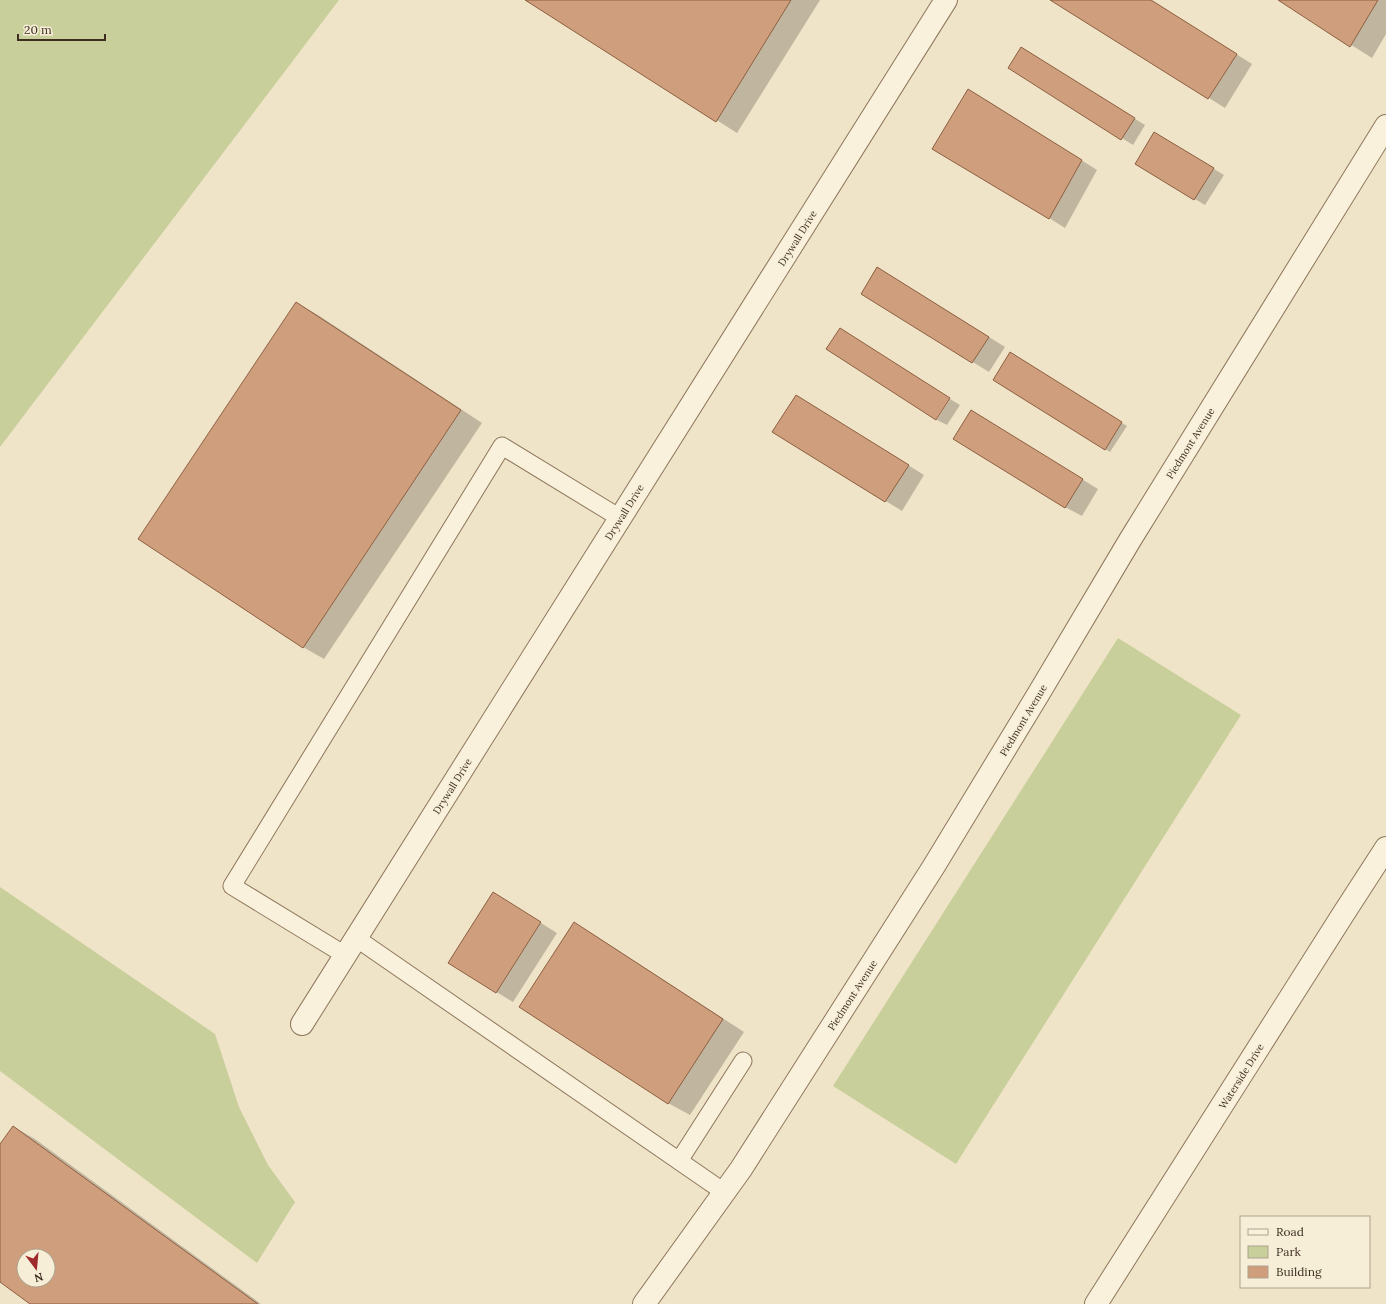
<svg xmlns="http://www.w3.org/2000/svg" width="1386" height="1304" font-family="Lora,serif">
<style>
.green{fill:#c9cf9b}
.shadow{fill:#0003;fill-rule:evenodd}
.building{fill:#cf9f7d;stroke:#8d5f41;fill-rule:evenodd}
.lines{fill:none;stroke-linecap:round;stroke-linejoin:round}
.service-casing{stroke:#8d765c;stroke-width:19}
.minor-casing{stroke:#8d765c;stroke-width:24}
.service{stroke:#faf1dc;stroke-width:17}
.minor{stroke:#faf1dc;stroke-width:22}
.labels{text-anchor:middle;stroke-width:3;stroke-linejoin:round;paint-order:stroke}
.street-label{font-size:10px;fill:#3d2e20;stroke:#f7eed8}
</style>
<rect width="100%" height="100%" fill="#f0e4c8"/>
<path class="green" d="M0 0H339L0 447Z
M1118 638 1241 715 956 1164 833 1086Z
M0 887 215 1034 239 1107 268 1165 295 1202 257 1263 0 1071Z"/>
<path class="shadow" d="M527 0H820L737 133Z
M1052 0H1150L1252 64 1225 108Z
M1280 0H1386V34L1372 58Z
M1032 55 1145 125 1133 145 1009 68Z
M985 99 1097 170 1065 228 1049 218Z
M1154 133 1224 175 1205 205 1136 164Z
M894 278 1005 347 989 372 862 294Z
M297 303 318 315 482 423 324 659 303 647Z
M1011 353 1127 426 1110 452 994 379Z
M950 399 960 405 947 425 937 420Z
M813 406 924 475 902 511 774 432Z
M987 421 1098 489 1082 516 1065 507Z
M509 903 557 933 513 1002 449 963Z
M575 924 596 936 744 1032 690 1115 668 1103Z
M14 1127 35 1139 261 1304H31L0 1281V1146ZM24 1256H48V1280H24Z"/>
<path class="building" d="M525 0H791L716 122Z
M1050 0H1151L1237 54 1208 99Z
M1278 0H1378L1350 47Z
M1021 47 1135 118 1121 140 1008 68Z
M968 89 1082 160 1049 219 932 149Z
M1154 132 1214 168 1194 200 1135 164Z
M877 267 989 337 972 363 861 294Z
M296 302 461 410 303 648 138 539Z
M840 328 950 398 936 420 826 349Z
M1010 352 1122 422 1105 450 993 380Z
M796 395 909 465 885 502 772 432Z
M971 410 1083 479 1065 508 953 439Z
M493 892 541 922 496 993 448 963Z
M574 922 723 1019 668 1104 519 1007Z
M13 1126 258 1304H30L0 1282V1144ZM24 1256H48V1280H24Z"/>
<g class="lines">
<defs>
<path id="service" d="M356 938 724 1192
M345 955 232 886 502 446 620 518
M679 1161 743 1061"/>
<path id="minor" d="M302 1024 946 0
M644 1304 741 1169 934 866 1039 693 1130 540 1386 126
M1096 1304 1342 916 1386 848"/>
</defs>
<use href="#service" class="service-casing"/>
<use href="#minor" class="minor-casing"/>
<use href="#service" class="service"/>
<use href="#minor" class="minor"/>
</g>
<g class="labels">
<g class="street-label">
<text transform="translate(797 238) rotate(-58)" y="4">Drywall Drive</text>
<text transform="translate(1190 443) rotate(-58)" y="4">Piedmont Avenue</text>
<text transform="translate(624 512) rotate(-58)" y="4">Drywall Drive</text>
<text transform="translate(1023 720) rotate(-59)" y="4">Piedmont Avenue</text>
<text transform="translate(452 786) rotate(-58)" y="4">Drywall Drive</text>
<text transform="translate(852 995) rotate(-57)" y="4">Piedmont Avenue</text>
<text transform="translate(1241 1076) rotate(-58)" y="4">Waterside Drive</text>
</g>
</g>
<rect x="1240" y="1216" width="130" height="72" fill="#f7eed8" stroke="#ada18e"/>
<rect x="1248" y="1229" width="20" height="6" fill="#faf1dc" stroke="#ada18e"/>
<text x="1276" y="1236" font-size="12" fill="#3d2e20">Road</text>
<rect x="1248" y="1246" width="20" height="12" fill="#c9cf9b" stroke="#ada18e"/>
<text x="1276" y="1256" font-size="12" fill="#3d2e20">Park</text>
<rect x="1248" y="1266" width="20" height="12" fill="#cf9f7d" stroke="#ada18e"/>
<text x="1276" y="1276" font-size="12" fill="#3d2e20">Building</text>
<g transform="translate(36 1268) rotate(164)"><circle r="19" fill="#f7eed8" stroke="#ada18e"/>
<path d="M0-3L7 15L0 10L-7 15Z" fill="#9e2a2b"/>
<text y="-6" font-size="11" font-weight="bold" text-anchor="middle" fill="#3d2e20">N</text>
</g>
<path d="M18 34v6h87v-6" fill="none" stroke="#3d2e20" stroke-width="2"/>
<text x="24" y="34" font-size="12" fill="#3d2e20" stroke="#f7eed8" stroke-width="3" paint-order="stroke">20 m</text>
</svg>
